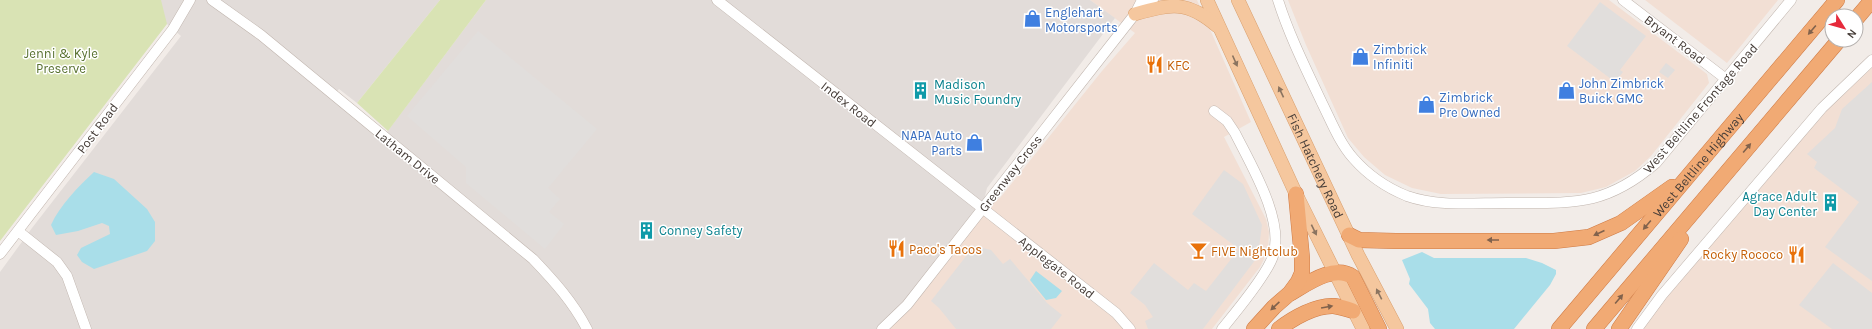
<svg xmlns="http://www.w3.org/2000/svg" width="1872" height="329" font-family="Karla,sans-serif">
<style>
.commercial{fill:#f2dfd4}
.industrial{fill:#e2dcd9}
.green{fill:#d9e3b4}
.parking{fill:#e1dedc}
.water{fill:#a9dee9}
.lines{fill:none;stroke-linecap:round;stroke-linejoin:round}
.minor-casing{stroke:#c0b5ae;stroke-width:11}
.major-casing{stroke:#d9a06f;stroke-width:14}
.highway-casing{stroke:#cf7b45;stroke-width:16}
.minor{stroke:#fff;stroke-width:10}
.major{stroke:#f5c79e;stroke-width:13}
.highway{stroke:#f1aa74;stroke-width:15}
.oneway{fill:#81624c}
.oneway2{fill:#8b7460}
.labels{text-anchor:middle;stroke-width:3;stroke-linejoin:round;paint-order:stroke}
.shop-label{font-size:13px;fill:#366cbe;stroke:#fff;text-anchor:start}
.street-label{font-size:13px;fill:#453c37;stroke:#fff}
.park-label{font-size:13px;fill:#587130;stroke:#fff}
.food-label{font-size:13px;fill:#c56008;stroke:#fff;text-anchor:start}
.culture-label{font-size:13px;fill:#0d838f;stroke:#fff;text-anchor:start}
</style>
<rect width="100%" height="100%" fill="#f2ece8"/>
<path class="commercial" d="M1090 0H1197L1251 122 1224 137 1266 219 1269 232 1268 251 1260 267 1212 329H882L982 208 1000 198 1102 71 1135 33Z
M1288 0H1609L1707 74 1709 83 1651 156 1635 171 1606 187 1581 193 1441 194 1412 188 1385 175 1364 157 1348 138 1306 45Z
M1645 0H1778L1727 63Z
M1872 60V329H1637L1822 108Z"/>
<path class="industrial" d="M157 0H440L357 103 339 89 334 95 384 136 486 0H1090L1115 18 987 188 982 208 882 329H0V272L32 228 181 36 160 18Z"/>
<path class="green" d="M0 0H161L167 24 0 241Z
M440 0H486L388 131 357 103Z"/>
<path class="parking" d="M1600 2 1646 36 1620 70 1623 72 1615 82 1567 46Z
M478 31 597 129 548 188 560 199 549 212 564 224 545 249 466 183V167L407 116Z
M1666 63 1675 70 1668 78 1659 72Z
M1872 82V281L1825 247 1859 202 1814 168 1817 162 1807 154 1835 128 1842 109Z
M1224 170 1243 184 1262 225 1259 248 1256 259 1203 329H1148L1145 321 1153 317 1145 305 1130 293 1154 263 1188 290 1194 283 1206 291 1239 249 1192 214Z
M974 246 991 250 1003 264 1010 259 1047 303 1062 315 1051 329H956L939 308 931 301Z
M1833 263 1872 293V329H1832L1799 305Z"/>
<path class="water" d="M94 172 114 179 147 209 155 222V241L147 251 94 269 82 262 77 255 81 248 110 234 109 226 102 223 78 231 56 235 51 225C60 205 78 187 94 172Z
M1422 252 1434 258H1526L1542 263 1556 270V274L1550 285 1514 329H1435L1430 323 1428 309 1409 284 1410 279 1402 260Z
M1036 271 1062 291 1056 298 1046 300 1030 280Z"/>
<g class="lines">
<defs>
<path id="minor" d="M212 0 261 35 533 259C554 281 573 302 587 329
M717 0 1116 313 1130 329
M1278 0C1289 35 1306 69 1322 103 1331 121 1339 142 1353 158 1367 174 1387 188 1407 196 1441 208 1480 202 1515 203 1576 203 1607 205 1656 163L1791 0
M1623 0 1726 79
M1138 12 1153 0
M1214 111 1227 121 1235 133C1251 165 1285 221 1273 256 1267 275 1236 312 1222 329
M18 231 57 262 67 276 86 329
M0 254 173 29 190 0
M882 329 907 305 1135 14 1142 0
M1637 329 1662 295 1822 108 1872 60"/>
<g id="major">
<path d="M1207 0 1296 194 1363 329"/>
<path id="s1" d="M1238 0 1358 255 1397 329"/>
<path d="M1135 14C1171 4 1187 0 1217 26"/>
</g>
<g id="highway">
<path d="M1856 19 1872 0"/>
<path d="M1349 235 1359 240 1396 241H1554L1589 237 1621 223 1672 187"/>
<path d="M1291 293C1308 283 1334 264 1353 277L1379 329"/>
<path d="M1254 329 1274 307 1290 293 1298 282 1302 273V258L1296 194"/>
<path d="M1279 329C1293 318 1316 305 1334 306 1340 307 1347 309 1353 311"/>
<path id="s2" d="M1559 329 1837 0"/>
<path d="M1594 329 1839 40"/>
<path d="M1619 329 1681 239"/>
</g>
</defs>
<use href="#minor" class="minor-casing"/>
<use href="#major" class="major-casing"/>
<use href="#highway" class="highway-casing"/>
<use href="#minor" class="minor"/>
<use href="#major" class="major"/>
<use href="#highway" class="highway"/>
</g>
<defs><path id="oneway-solid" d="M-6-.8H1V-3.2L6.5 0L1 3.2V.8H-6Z"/></defs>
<g class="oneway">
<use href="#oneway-solid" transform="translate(1812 30) rotate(130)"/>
<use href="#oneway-solid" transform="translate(1747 148) rotate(-50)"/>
<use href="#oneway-solid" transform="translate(1647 225) rotate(130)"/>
<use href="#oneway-solid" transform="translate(1599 233) rotate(156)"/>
<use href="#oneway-solid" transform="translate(1493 240) rotate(180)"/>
<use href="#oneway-solid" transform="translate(1619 299) rotate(-50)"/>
<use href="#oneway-solid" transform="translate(1275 306) rotate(137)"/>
<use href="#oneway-solid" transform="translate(1327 307) rotate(-10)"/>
</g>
<g class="oneway2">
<use href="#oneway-solid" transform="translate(1235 61) rotate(66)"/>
<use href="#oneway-solid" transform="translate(1281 92) rotate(-115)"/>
<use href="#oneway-solid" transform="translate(1314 230) rotate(64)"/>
<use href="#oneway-solid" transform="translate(1379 294) rotate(-117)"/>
</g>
<defs>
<symbol id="shop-bare" viewBox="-9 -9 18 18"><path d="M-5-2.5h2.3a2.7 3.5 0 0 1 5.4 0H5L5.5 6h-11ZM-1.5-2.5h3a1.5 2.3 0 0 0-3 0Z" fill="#3f7fe0" stroke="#fff" stroke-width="2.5" paint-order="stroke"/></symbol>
<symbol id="restaurant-bare" viewBox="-9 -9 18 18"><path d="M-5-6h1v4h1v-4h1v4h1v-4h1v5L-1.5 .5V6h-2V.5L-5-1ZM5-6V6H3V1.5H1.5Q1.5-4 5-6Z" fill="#e8710a" stroke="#fff" stroke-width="2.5" paint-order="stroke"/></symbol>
<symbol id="building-bare" viewBox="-9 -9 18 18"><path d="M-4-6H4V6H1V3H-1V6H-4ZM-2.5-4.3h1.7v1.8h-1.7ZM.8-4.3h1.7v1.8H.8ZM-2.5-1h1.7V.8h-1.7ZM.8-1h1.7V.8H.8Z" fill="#0f9aa8" stroke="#fff" stroke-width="2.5" paint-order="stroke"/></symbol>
<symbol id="bar-bare" viewBox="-9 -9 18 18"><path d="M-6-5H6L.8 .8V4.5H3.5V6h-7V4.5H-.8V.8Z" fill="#e8710a" stroke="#fff" stroke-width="2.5" paint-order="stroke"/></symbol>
</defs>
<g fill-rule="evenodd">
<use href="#shop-bare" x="1020" y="6" width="25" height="25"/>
<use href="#shop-bare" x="1348" y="44" width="25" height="25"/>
<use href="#restaurant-bare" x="1142" y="52" width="25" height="25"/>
<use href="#shop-bare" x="1554" y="78" width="25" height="25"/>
<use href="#building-bare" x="908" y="78" width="25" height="25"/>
<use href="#shop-bare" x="1414" y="92" width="25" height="25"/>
<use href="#shop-bare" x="962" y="130" width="25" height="25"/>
<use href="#building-bare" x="1818" y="190" width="25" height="25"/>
<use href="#building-bare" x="634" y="218" width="25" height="25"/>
<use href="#restaurant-bare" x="884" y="236" width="25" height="25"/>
<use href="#bar-bare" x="1186" y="238" width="25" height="25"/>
<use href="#restaurant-bare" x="1784" y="242" width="25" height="25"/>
</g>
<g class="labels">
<g class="shop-label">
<text x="1045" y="17">Englehart<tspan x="1045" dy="15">Motorsports</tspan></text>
<text x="1373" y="54">Zimbrick<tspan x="1373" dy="15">Infiniti</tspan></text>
<text x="1579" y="88">John Zimbrick<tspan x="1579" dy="15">Buick GMC</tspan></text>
<text x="1439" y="102">Zimbrick<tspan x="1439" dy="15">Pre Owned</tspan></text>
<text x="962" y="140" text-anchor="end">NAPA Auto<tspan x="962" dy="15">Parts</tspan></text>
</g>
<g class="street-label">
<text transform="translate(1675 39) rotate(37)" y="5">Bryant Road</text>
<text transform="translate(849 104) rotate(38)" y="5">Index Road</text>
<text transform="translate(1700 108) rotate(-49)" y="5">West Beltline Frontage Road</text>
<text transform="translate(97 128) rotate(-53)" y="5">Post Road</text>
<text transform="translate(408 156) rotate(39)" y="5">Latham Drive</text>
<text dy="5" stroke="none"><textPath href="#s1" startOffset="183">Fish Hatchery Road</textPath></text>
<text dy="5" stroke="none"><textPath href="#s2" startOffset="215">West Beltline Highway</textPath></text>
<text transform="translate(1010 173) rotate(-52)" y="5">Greenway Cross</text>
<text transform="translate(1057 267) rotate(38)" y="5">Applegate Road</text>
</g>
<g class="park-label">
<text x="61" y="58">Jenni &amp; Kyle<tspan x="61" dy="15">Preserve</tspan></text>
</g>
<g class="food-label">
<text x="1167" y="70">KFC</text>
<text x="909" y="254">Paco's Tacos</text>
<text x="1211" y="256">FIVE Nightclub</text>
<text x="1783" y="259" text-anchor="end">Rocky Rococo</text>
</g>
<g class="culture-label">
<text x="934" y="89">Madison<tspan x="934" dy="15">Music Foundry</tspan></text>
<text x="1817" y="201" text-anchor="end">Agrace Adult<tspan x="1817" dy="15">Day Center</tspan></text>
<text x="659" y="235">Conney Safety</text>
</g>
</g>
<g transform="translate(1844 28) rotate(127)"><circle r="19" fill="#ffffff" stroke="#b5b1af"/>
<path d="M0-3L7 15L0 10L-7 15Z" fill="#e62a3b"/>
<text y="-6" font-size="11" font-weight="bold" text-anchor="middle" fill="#453c37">N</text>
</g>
</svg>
